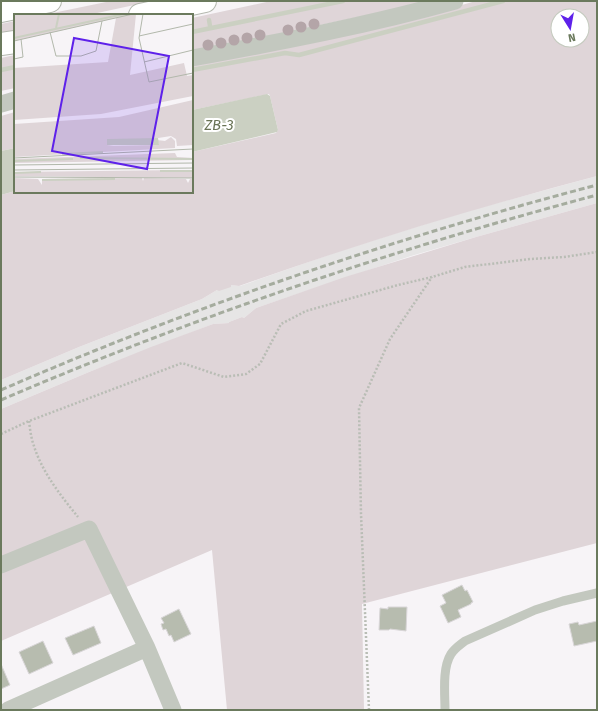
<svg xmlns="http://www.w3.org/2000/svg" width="598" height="711" font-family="'Fira Sans',sans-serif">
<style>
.built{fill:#e6e5e5}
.green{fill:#dfd5d8;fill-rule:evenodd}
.water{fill:#cbd0c2}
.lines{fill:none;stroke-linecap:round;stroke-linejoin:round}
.stream{stroke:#cbd0c2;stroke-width:4.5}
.building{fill:#b7bcaf;stroke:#d9d6d8}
.motorway-casing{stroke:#b5b9b0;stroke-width:24}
.path{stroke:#b9bdb5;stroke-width:2.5;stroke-dasharray:2 2;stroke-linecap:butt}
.service{stroke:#c3c8bf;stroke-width:9}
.minor{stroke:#c3c8bf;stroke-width:17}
.motorway{stroke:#fff;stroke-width:22}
.rail{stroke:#a5ac9e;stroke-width:3;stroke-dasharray:6 3;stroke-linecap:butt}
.tree{fill:#b4a5a8}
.labels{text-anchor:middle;stroke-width:4;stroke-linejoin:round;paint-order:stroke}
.water-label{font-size:15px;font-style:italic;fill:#6a7456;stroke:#fff}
.inset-river{fill:none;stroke:#cbd0c2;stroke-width:2}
.inset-road{fill:none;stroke:#b2b8ab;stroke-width:1}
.view{fill:#5e21ea;fill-opacity:0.15;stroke:#5e21ea;stroke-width:2}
.inset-edge{fill:none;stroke:#6b7a5d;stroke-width:2}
</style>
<rect width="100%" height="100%" fill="#f7f4f7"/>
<path class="built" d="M597 176V203L476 237 411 256 300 293 256 308 244 318 242 317 229 322V323L213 324 89 372 1 409V380L79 347 202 299 217 290 231 285 240 286 337 252 403 231 468 211Z"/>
<path class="green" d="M111 1H153L88 15H43Z
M271 1H434L192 52V18Z
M476 1H597V176C476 208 357 244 239 286L231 285V287L219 291 217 290 202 299 79 347 1 380V195L15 191 192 192V152L276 133 278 130 270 96 269 94 192 110V63L415 18ZM558 16H582V40H558Z
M15 21V30L1 33V24Z
M15 55V88L1 91V58Z
M15 112V148L1 151V116Z
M597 203V543L362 604 364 710H227L212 550 1 641V409L89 372 151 347 213 324 229 323V322L242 317 244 318 256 308 345 277 476 237Z"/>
<path class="water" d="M267 94 270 96 278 130 277 132 192 152V110Z
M15 148V191L1 195V151Z"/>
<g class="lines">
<path class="stream" d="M209 20 210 26
M192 32 343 1
M1 70 15 67
M192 70 285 53 299 55 503 1"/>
</g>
<path class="building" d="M462 585 465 591 467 590 473 602 471 603V604L458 610 461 617 448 623 440 606 446 603 442 595Z
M388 607H407L406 631 390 629 389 630H379L380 608 388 609Z
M179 609 191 634 174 642 171 635 169 636 166 629 163 630 161 624 164 623 161 618Z
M597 621V641L574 646 569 624 578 622 579 625Z
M94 626 101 643 73 655 65 638Z
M43 641 53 663 29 674 19 652Z
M1 664 10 685 1 689Z"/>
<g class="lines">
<defs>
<path id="motorway" d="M1 11 50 1
M140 15 205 1
M1 44 15 42"/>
</defs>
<use href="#motorway" class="motorway-casing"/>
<path class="path" d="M29 421C30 429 31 438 34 446 42 472 61 496 78 517
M1 434 29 421 182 363 224 377 246 374 260 364 281 324 306 311 398 285 432 277 465 267 530 259 564 257 597 252
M369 710 361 514 359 408 390 339 432 277"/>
<path class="service" d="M445 710C445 694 442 668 451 654 455 648 460 645 465 641L535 610 563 601 597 593"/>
<path class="minor" d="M192 58C280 42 369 25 455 1
M1 104 15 100
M1 565 89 529 147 648 173 710
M8 710 147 648"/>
<use href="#motorway" class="motorway"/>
<path class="rail" d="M1 390C194 306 394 238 597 185
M1 400C194 317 394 249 597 195"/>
</g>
<g class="tree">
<circle cx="314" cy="24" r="5.5"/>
<circle cx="301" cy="27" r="5.5"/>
<circle cx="288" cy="30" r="5.5"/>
<circle cx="260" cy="35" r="5.5"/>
<circle cx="247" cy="38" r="5.5"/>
<circle cx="234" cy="40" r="5.5"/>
<circle cx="221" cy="43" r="5.5"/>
<circle cx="208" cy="45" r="5.5"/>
</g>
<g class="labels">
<g class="water-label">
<text x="219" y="130">ZB-3</text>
</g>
</g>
<g transform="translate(14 14)">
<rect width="179" height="179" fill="#f7f4f7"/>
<path d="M0 0H122L116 61 170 49 173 62 179 61V82L87 100 0 106V54L94 48 102 4 0 27ZM179 86V131L163 132 162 125 157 122 93 132 145 131 143 126 151 127 157 123 161 127V134L0 143V110L105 103ZM161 139 163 143 179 144V146L0 149V145ZM168 156H179V164L0 162V158ZM0 164 24 165 28 171V165L128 164 129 167 130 164 172 165 174 169 176 165H179V179H0Z" fill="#dfd5d8"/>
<path d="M144 124 145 131H93V125Z" fill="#cbd0c2"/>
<path class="inset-river" d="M42 14 45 0M0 24 110 0M48 140 89 138M66 144 179 145M0 147 59 145M146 157H179M0 159 27 158M28 166 101 165"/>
<path class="inset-road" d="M129 0 125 24 135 68 179 59M36 18 42 42H67L82 37 88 7M125 22 179 10M0 27 119 0M0 45 9 43 7 25M130 48 179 36M0 144 179 135M0 151 179 149M0 156 179 154M0 163 179 164"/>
<path class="view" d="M60 24 155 42 133 155 38 137Z"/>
<rect width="179" height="179" class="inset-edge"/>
</g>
<rect width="598" height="711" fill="none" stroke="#6b7a5d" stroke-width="4"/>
<g transform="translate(570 28) rotate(169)"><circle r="19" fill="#ffffff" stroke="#c4cabe"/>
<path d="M0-3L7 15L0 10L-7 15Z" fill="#5e21ea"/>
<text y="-6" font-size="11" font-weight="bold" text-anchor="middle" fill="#6b7a5d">N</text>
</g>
</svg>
